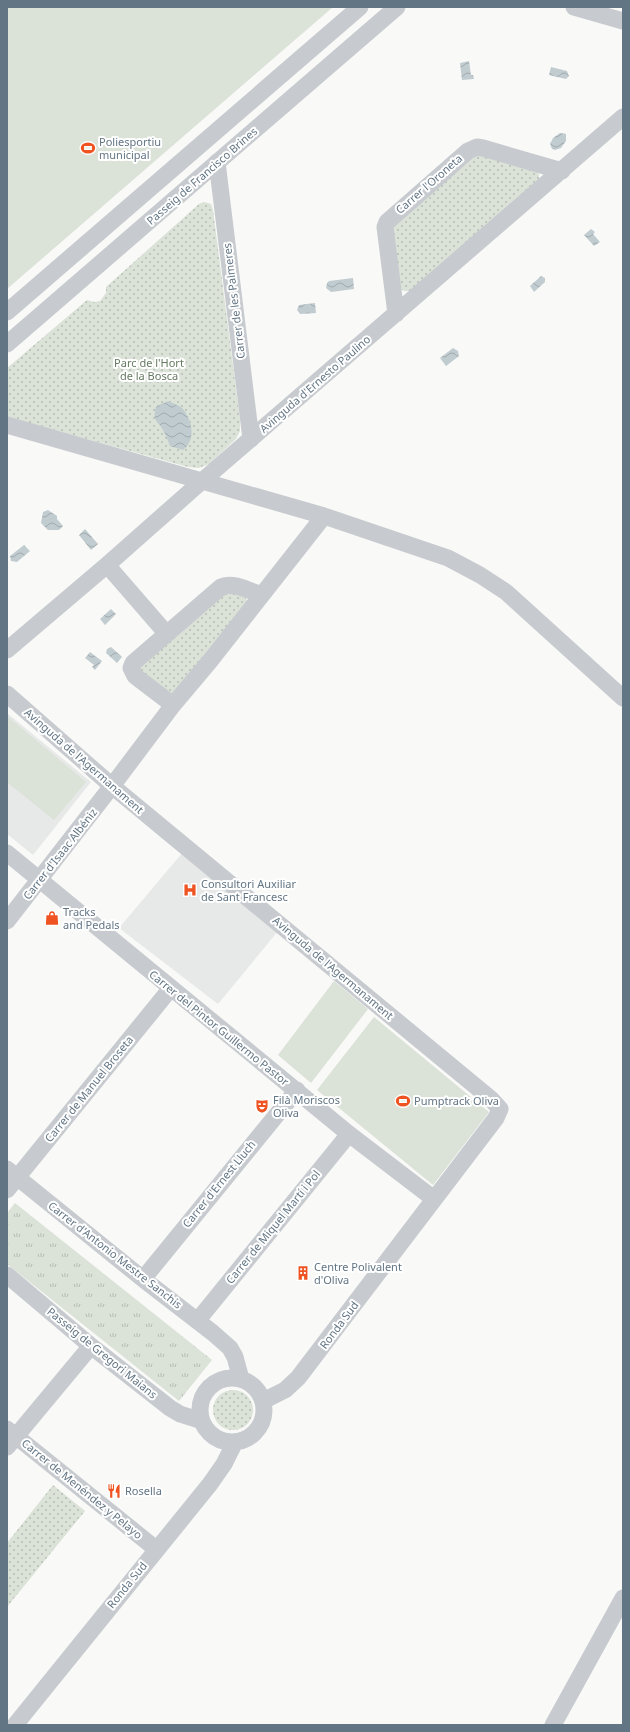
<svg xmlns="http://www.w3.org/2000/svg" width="630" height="1732" font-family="'Noto Sans',sans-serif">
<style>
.built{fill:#e7e8e8}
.grass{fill:url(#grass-tufts)}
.park{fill:url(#park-dots)}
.pitch{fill:#dbe2d7}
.water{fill:url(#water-waves)}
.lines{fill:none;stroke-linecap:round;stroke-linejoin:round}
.minor{stroke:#c7cbcf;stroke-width:17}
.labels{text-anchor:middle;stroke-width:4;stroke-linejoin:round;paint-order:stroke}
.poi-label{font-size:11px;fill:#627584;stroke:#fff;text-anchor:start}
.street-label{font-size:11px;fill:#627584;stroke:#fff}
.park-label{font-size:11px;fill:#667a62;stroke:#fff}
</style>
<defs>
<pattern id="grass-tufts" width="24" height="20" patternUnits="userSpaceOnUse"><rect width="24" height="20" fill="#dbe2d7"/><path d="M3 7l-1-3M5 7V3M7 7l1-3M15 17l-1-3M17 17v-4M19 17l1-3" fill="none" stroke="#b5bcb4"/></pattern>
<pattern id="park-dots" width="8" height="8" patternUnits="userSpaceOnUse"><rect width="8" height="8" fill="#dbe2d7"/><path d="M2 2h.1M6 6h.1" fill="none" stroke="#b5bcb4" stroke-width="1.8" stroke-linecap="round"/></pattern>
<pattern id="water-waves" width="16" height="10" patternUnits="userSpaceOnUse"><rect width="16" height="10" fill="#c1ccd1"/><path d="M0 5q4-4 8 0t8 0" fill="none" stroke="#a0aaaf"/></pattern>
</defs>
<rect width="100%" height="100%" fill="#f9f9f7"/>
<path class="built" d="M7 713 91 782 33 855 7 834Z
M183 852 279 930 218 1004 119 928Z"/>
<path class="grass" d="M15 1203 212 1360 179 1401 7 1264V1213Z"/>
<path class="park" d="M474 152 535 169 539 174V179L411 291H404L400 288 391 225Z
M204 202 211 204 213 210 240 420V431L236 439 209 464 199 468 188 467 7 417V368L87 300 94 302 100 301 106 293V287L199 204Z
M226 592 245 596 247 601 246 605 172 694 140 672V664Z
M213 1410a20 20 0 1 1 40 0a20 20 0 1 1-40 0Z
M53 1485 85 1511 7 1607V1543Z"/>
<path class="pitch" d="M7 7H333L7 289Z
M7 716 86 782 54 820 7 782Z
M334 981 368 1009 311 1083 278 1055Z
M374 1017 489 1112 433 1185 317 1090Z"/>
<path class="water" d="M469 61 471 75H473L474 79 462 80 460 63Z
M551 67 567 71 569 76 566 79 549 75Z
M560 133 566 134V141L561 148 555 150 552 149 550 144 553 138Z
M591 229 595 232 593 234 600 242 594 246 584 235Z
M541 276 545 278V282L534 292 530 286Z
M353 278 354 289 331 292 326 288 327 283 329 281Z
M315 303 316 313 300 314 297 310 299 305Z
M453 348 458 351 459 356 446 366 440 358Z
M168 401C172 403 179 405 182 408 193 420 196 440 183 450L170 446C168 441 166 435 163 430 157 420 152 421 156 407Z
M48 510 57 516V519L63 526 59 530H48L41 523 43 512Z
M85 529 98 544 91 550 79 535Z
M24 545 30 551 17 562 11 561 10 556Z
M111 609 116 614 105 625 100 619Z
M111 647 122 657 117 663 106 653 107 649Z
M90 652 102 661 95 670 92 667 94 665 85 658Z"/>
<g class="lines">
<path class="minor" d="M574 7 623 21
M217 162 251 439
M7 312 360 7
M396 314 385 227 387 222 468 151 477 147 483 148 562 171
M7 344 397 7
M7 425 324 516 448 558 480 575 506 592 623 698
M107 565 166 633
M7 650 107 565 202 481 623 117
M7 694 112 786 491 1099 500 1109 496 1118 298 1378 285 1390 263 1401
M173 705 135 676 131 668 133 663 221 587C232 581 250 591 261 595
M7 853 349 1134 434 1199
M7 921 112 786 173 705 210 661 324 516
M7 1169 143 1279 213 1333 230 1348 235 1357 241 1379
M7 1190 171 988
M7 1275 91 1346 170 1408 180 1414 202 1421
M143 1279 297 1090
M198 1320 349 1134
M200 1410a32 32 0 1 1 64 0a32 32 0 1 1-64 0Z
M7 1429 156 1549
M7 1447 91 1346
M15 1725 210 1484 224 1464 235 1442
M553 1725 623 1598"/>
</g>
<defs>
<symbol id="stadium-bare" viewBox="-9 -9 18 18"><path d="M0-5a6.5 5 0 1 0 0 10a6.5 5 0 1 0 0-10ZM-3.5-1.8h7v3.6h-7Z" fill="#ef5321" stroke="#fff" stroke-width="2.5" paint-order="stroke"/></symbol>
<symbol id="hospital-bare" viewBox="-9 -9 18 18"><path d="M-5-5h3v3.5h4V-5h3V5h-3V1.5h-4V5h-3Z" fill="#ef5321" stroke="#fff" stroke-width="2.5" paint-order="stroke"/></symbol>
<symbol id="shop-bare" viewBox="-9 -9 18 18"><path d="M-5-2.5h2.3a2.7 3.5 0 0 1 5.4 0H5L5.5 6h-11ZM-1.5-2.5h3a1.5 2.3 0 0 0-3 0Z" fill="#ef5321" stroke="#fff" stroke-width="2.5" paint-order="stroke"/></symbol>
<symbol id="theatre-bare" viewBox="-9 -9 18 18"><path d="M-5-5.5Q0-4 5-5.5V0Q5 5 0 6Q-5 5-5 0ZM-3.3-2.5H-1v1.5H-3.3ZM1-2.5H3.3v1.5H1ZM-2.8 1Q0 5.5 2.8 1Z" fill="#ef5321" stroke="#fff" stroke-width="2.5" paint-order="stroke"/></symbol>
<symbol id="building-bare" viewBox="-9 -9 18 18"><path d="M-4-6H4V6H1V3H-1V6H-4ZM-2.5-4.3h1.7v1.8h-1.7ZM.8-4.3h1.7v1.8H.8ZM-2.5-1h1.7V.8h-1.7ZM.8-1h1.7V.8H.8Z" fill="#ef5321" stroke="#fff" stroke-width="2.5" paint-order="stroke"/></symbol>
<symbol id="restaurant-bare" viewBox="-9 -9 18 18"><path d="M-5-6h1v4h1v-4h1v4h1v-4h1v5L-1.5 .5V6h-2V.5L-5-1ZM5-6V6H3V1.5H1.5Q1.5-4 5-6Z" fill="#ef5321" stroke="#fff" stroke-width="2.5" paint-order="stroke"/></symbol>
</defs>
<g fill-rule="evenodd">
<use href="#stadium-bare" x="78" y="138" width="20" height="20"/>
<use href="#hospital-bare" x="180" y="880" width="20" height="20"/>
<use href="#shop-bare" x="42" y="908" width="20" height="20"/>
<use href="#stadium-bare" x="393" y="1091" width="20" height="20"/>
<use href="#theatre-bare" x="252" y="1096" width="20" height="20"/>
<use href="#building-bare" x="293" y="1263" width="20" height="20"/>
<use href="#restaurant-bare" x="104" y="1481" width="20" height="20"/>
</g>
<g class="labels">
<g class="poi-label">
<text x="99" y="146">Poliesportiu<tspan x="99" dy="13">municipal</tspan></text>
<text x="201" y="888">Consultori Auxiliar<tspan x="201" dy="13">de Sant Francesc</tspan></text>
<text x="63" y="916">Tracks<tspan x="63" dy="13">and Pedals</tspan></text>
<text x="273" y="1104">Filà Moriscos<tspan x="273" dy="13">Oliva</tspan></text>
<text x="414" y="1105">Pumptrack Oliva</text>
<text x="314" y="1271">Centre Polivalent<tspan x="314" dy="13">d'Oliva</tspan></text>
<text x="125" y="1495">Rosella</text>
</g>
<g class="street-label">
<text transform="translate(202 176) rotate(-41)" y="4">Passeig de Francisco Brines</text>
<text transform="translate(429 184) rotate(-41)" y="4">Carrer l'Oroneta</text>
<text transform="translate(234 301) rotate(-97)" y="4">Carrer de les Palmeres</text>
<text transform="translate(315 384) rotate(-41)" y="4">Avinguda d'Ernesto Paulino</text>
<text transform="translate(84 761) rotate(41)" y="4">Avinguda de l'Agermanament</text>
<text transform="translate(60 854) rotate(-52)" y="4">Carrer d'Isaac Albéniz</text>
<text transform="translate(333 968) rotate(40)" y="4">Avinguda de l'Agermanament</text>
<text transform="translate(219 1028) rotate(39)" y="4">Carrer del Pintor Guillermo Pastor</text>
<text transform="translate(89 1089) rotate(-51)" y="4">Carrer de Manuel Broseta</text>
<text transform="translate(219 1184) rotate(-51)" y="4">Carrer d'Ernest Lluch</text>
<text transform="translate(273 1227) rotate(-51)" y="4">Carrer de Miquel Martí i Pol</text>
<text transform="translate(115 1255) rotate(38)" y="4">Carrer d'Antonio Mestre Sanchis</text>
<text transform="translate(339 1325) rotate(-53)" y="4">Ronda Sud</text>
<text transform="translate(102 1353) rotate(39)" y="4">Passeig de Gregori Maians</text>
<text transform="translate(82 1489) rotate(39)" y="4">Carrer de Menéndez y Pelayo</text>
<text transform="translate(127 1585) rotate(-51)" y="4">Ronda Sud</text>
</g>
<g class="park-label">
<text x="149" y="367">Parc de l'Hort<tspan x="149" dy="13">de la Bosca</tspan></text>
</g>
</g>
<rect width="630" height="1732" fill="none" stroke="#627584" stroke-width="16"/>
</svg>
